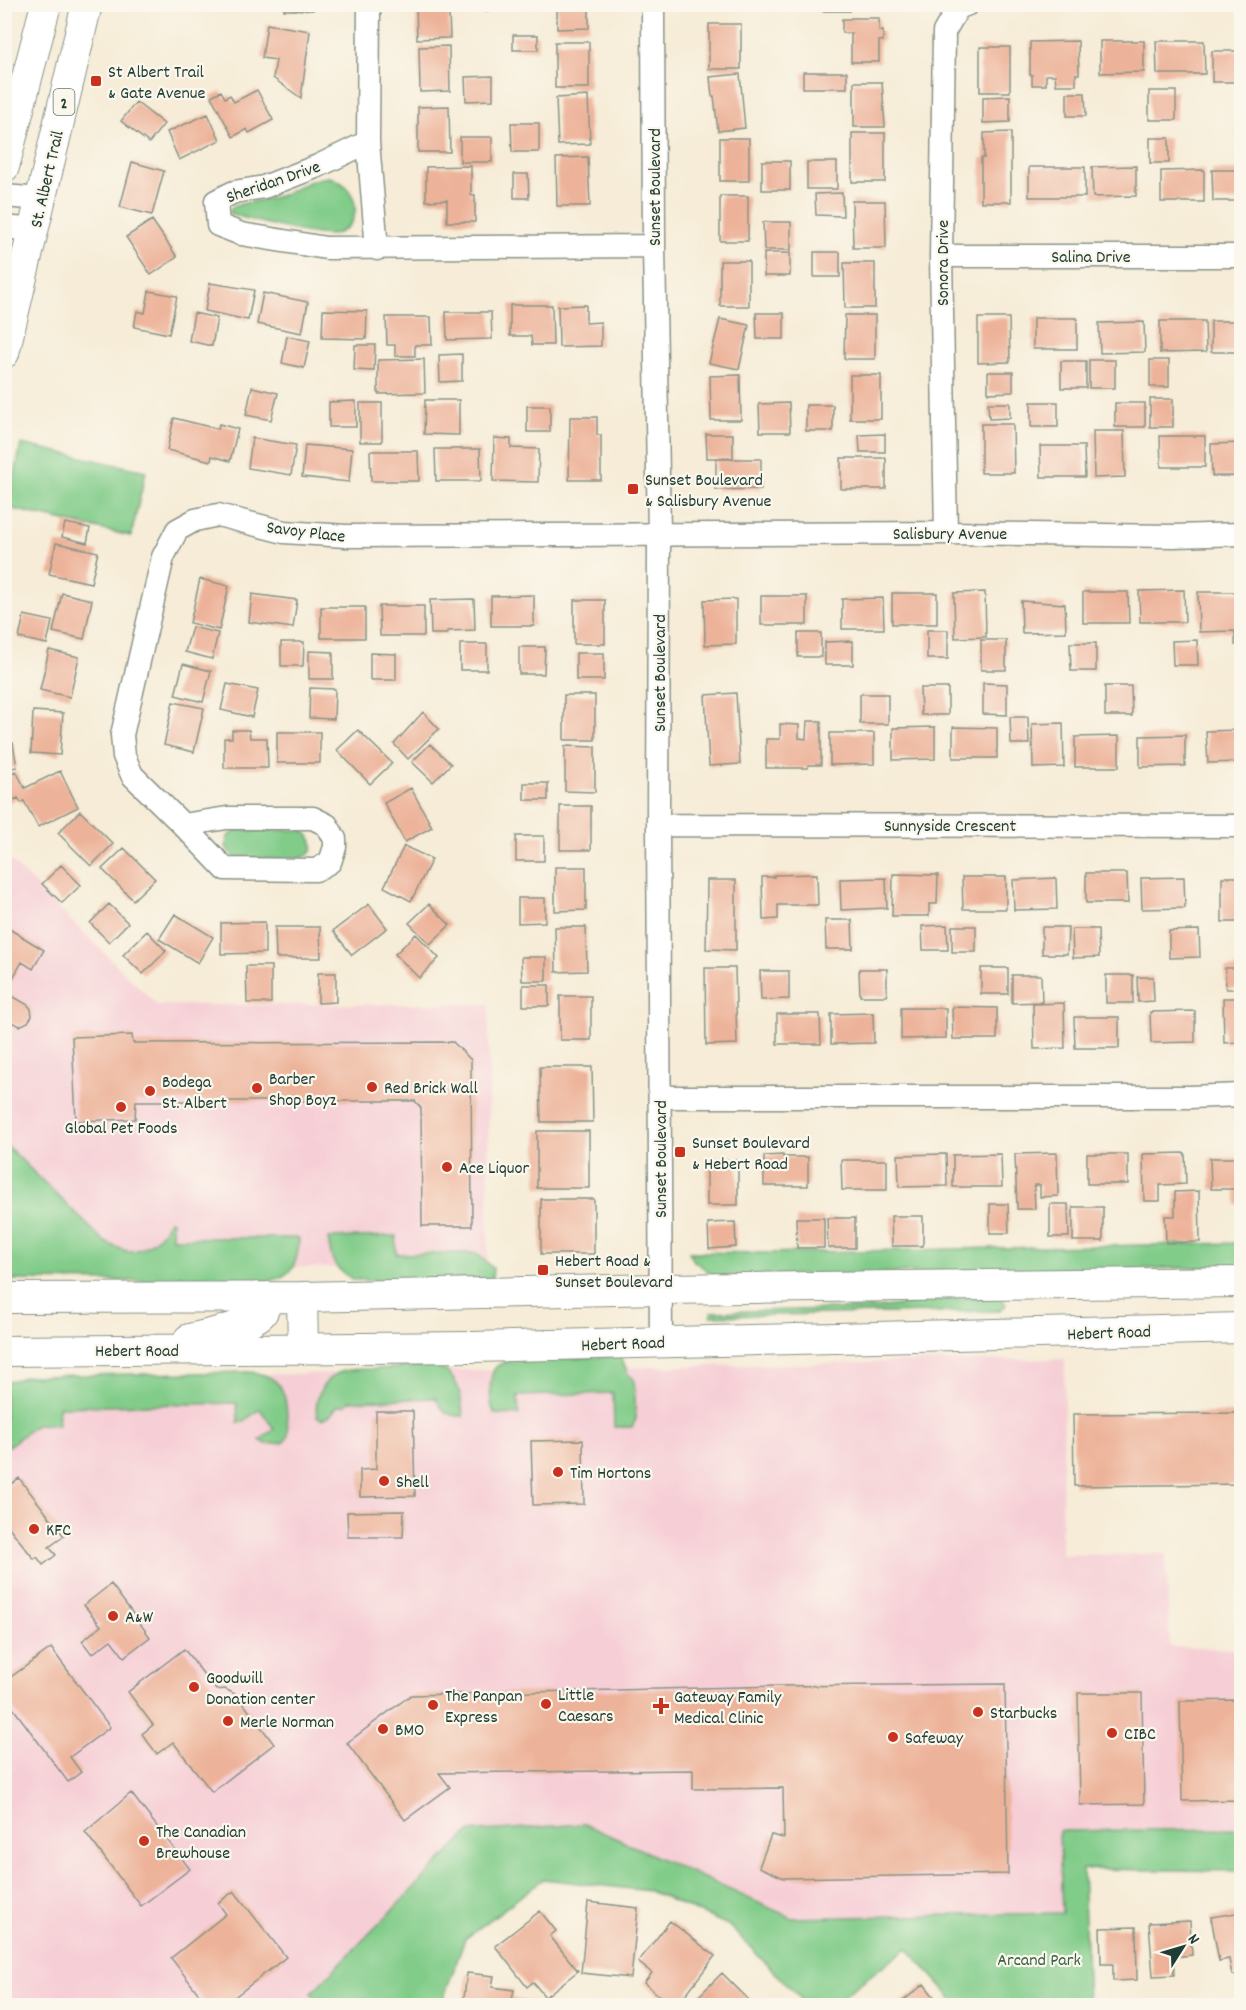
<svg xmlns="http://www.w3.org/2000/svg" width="1246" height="2010" font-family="Dekko,sans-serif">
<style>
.built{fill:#f6cfd6}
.green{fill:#81cc89;stroke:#50845e;stroke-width:1.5}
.building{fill:#edb39a}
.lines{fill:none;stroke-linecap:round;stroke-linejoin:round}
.minor-casing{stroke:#8a9486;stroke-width:25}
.major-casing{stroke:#8a9486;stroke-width:32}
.minor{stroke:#fff;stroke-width:22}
.major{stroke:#fff;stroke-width:30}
.poi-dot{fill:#c8321e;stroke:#fbf7ec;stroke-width:2}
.labels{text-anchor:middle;stroke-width:4.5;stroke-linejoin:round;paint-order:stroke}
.shield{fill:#fbf7ec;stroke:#61756b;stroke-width:1.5}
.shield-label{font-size:16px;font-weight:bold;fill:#1f3d34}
.poi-label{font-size:18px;fill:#1f3d34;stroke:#fbf7ec;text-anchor:start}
.street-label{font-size:18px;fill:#1f3d34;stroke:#fbf7ec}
.park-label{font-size:18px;fill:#386149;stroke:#fbf7ec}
</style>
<rect width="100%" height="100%" fill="#fbf7ec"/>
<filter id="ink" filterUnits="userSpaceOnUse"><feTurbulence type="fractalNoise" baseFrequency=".0167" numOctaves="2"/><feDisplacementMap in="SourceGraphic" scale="12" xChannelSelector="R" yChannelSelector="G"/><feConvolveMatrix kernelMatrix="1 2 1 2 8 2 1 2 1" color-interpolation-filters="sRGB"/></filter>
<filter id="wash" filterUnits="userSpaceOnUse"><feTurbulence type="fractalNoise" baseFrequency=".008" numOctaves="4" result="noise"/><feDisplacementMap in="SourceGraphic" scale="24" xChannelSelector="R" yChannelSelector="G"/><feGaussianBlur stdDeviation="1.35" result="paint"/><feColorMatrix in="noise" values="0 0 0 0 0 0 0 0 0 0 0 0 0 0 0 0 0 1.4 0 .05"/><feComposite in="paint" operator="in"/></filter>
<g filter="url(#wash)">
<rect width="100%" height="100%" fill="#f6ecd7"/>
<path class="built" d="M4 854 157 1005 489 1004 488 1271 26 1262 5 1255Z
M1065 1359 1061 1555 1166 1554 1170 1647 1241 1649V1829L1059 1831 1062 1913 792 1918 584 1824 311 1993 321 2005H5L4 1383 22 1379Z"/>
<path class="green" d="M329 177C359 185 366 224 335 234 321 239 246 219 230 213L232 207C247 201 263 201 279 196 296 190 310 178 329 177Z
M21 444 146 471 131 536 8 508Z
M238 830H301C315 836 318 854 301 858 284 861 255 858 237 858L232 856 226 847 228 836Z
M4 1143 105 1242C112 1245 120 1250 128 1251 146 1252 163 1235 169 1220L172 1221V1238H299C298 1266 292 1277 264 1282L5 1280Z
M396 1236V1254L476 1253 493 1268 492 1279 354 1280C333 1268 331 1261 328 1238Z
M1241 1243 1242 1267 715 1276 694 1261 689 1252 765 1253Z
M976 1297 1003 1300 1006 1305 1000 1310 994 1311 711 1316V1312L877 1308 954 1298Z
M621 1356 628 1374 634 1379 636 1419 632 1427H614L613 1393 518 1396 519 1415 495 1414C489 1405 488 1375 496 1367 499 1364 505 1362 509 1361Z
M436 1366C459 1375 461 1394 463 1416 449 1417 441 1411 436 1398L349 1401 345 1405 337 1406C332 1414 330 1417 321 1419L317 1416C314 1400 322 1380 338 1373 349 1368 363 1370 375 1369 395 1368 416 1366 436 1366Z
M248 1372C280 1374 287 1391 287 1420 288 1429 290 1437 283 1443L266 1444 260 1440 274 1429 260 1409 243 1422H238L237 1403 59 1407 58 1425 37 1424 5 1449V1382L28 1376Z
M584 1824 792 1918 1062 1913 1059 1831 1241 1829V1871L1083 1869 1088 2005H958L907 1948 831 2005H807L728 1925 650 1891 543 1879 465 1939 441 2005H321L311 1993 469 1832Z"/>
<g id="blocks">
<path class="building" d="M284 4H313V10H284Z
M416 4H487L488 11 449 12 450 38 417 39Z
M557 4H589V28L557 29Z
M822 4H850V11H822Z
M851 18H879V31H883V41H879V62H851V33H842V19H850Z
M267 24 310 31 301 98 273 78 276 60 262 58Z
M709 24H741V69H709Z
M513 35H538V50H513Z
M1078 41 1079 74H1076V85H1056L1055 75H1046V85H1032V75H1030V42Z
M1100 41H1144V72L1100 73Z
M1156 41H1204L1205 74H1157Z
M555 42H589V88H555Z
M449 46 450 91 420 92 419 47Z
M980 47H1010V92H980Z
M1212 51H1242V82H1212Z
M803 72H847V88H803Z
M740 74 745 128 718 131 714 96H712L710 77Z
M493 76V100L466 101 465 77Z
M854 82H882L885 127H854Z
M257 90 273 120 249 133 247 129 233 137 211 96 221 91 225 98 230 95 234 102Z
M1149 91H1176V120H1149Z
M1067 93H1085L1086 116H1067Z
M588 96 590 144 558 145 556 98Z
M1010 96V122L983 123V97Z
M136 102 164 124 149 143 121 121Z
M449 106 450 152H418V107Z
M208 114 220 140 179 160 167 132Z
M511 123H539V152H512Z
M1011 132V202H981V158H984V133Z
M852 133H885V182H852Z
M460 137H492V162H460Z
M720 138H749V181H720Z
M1150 138H1169V163H1150Z
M588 157 590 206H557L556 158Z
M762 161H790V190H762Z
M132 162 164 171 152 215 120 207Z
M807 162H837V189H807Z
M471 166V195H475V222H447V200L426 201V167Z
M1136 166V196L1093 197 1092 167Z
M1029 167H1085V197H1029Z
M1204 170V202H1161V171Z
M1212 170H1242V201H1213Z
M514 174H528L529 198H514Z
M842 193 843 216 816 215 815 194Z
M720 196H748V241H720Z
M852 201H885L886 248H853Z
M152 220 177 257 151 275 126 237Z
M763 222H791V250H764Z
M814 252H840V277H814Z
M764 253H790V276H764Z
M720 261H749V306H720Z
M844 263H875V308H845Z
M210 283 254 290 248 320 205 311Z
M149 291 177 296 169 334 134 327 137 311 145 313Z
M263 293 308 302 302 333 257 324Z
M510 305H552L553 345H532L531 336H510Z
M586 305V323L601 322V346L559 347 558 306Z
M323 310 367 311 366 339 322 338Z
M446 312H491L492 339 447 340Z
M194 313 217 318 212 346 189 341Z
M756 313H784V339H757Z
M845 315H875V359H844Z
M386 317H431L432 345H415V356H395V345H387Z
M978 318H1009L1010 362 978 363Z
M1033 318H1077V349H1033Z
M720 319 749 325 739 369 709 363Z
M1160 321H1205L1206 352 1160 353Z
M1211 321H1242V352H1211Z
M1144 322 1145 352 1100 353 1099 323Z
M287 336 310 341 304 368 282 363Z
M355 345H375L374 371 354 370Z
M462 354V381L440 382 439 355Z
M424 359 425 393 378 394V360Z
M1089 360H1115V388H1089Z
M1150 360H1169V387H1150Z
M1061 361H1086V388H1061Z
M988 372H1013V392L988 393Z
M740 375 741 420H711L710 376Z
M850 375H881V419H850Z
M252 387 278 393 271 420 246 415Z
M1150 399H1173V427H1150Z
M425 400H459V435L424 434Z
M356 401V427H329V402Z
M1031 402H1058V427H1031Z
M360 403H382V442H360Z
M789 403 790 432H760L759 404Z
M988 403H1010V418L989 419Z
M1115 403H1145V427H1115Z
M806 405H833V431H806Z
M527 406H550V432H527Z
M570 417H597V435H601V480H569Z
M174 418 218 429 219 424 238 429 230 461 212 456 211 461 167 450Z
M981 424H1013L1014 473H981Z
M1093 431H1124L1125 477 1094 478Z
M706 434H733V458H707Z
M885 434V452H860L859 435Z
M1160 436H1205V467H1161Z
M252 438 296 445 291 475 248 468Z
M494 438 511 439V448L539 449 538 482 493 481Z
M1242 443V476H1212L1211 444Z
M305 445 352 449 349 482 302 477Z
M1040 446H1084L1085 477H1041Z
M435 449H480L481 481H436Z
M370 451H418L419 481H371Z
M841 458H886V489H841Z
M716 459H761V489L716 490Z
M65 523 90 528 87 543 62 537Z
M56 543 98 552 91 583 49 574Z
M200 579 229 586 219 630 190 623Z
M1184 590 1185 622H1140L1139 591Z
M985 592 986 637 955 638 954 593Z
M1083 592H1128L1129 623H1083Z
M1198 592H1242V645H1235V631L1199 632Z
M62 593 92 600 84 639 53 632Z
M892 593H937V624H892Z
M252 594 297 600 293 628 249 622Z
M534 595V626H491V596Z
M761 596H807V625H761Z
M883 598 884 629H842V599Z
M474 599 475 630 447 631V634H431L430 600Z
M736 599V644L705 645 704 600Z
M574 600H605V644H574Z
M1021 601 1065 604 1066 632 1022 633Z
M379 606H424V636H380Z
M321 607H365V638H321Z
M24 615 52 621 47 644 19 638Z
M192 627 218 633 212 659 185 652Z
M927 630H948V659H927Z
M798 633H821V657H798Z
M981 640H1006V670H981Z
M1197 640 1198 665H1173L1172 641Z
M853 641V665H825V642Z
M281 642H304L303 666H281Z
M1070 643H1096V671H1071Z
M460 644H487V670H460Z
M519 647H545L544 674H519Z
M49 650 79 657 70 697 40 690Z
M309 651 333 652V679H309Z
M370 653 396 654V680H370Z
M576 653H604V680H576Z
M183 664 211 671 203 702 175 695Z
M983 683 1007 684V715L983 714Z
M227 684 258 690 252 717 221 710Z
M1105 686H1131L1132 716H1105Z
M310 688 335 689 334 719 309 718Z
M920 688H948V715H921Z
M736 693 740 764 709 766 705 695Z
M860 694H888V724H860Z
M564 695H595V740H564Z
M173 702 204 708 194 752 164 745Z
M33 711 63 713 60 755 31 753Z
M423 712 439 729 408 759 394 744Z
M1010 717H1028L1029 744H1011Z
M807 721H821V765H808V768H766V739H780V724L799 725V738L806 739Z
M1063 723 1064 767 1033 768 1032 724Z
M935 727V759L893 760V728Z
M953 727 997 728V758H953Z
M232 730H249L250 738H267L268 768H224V738H232Z
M358 730 392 763 370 784 337 750Z
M1242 730V762L1208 763 1206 731Z
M277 732H320V763H277Z
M830 733H874V764L830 765Z
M1185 735V766L1140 767V736Z
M1119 736V767H1075V737Z
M13 743 17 767 4 769V745Z
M430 744 451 764 433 782 412 762Z
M565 746 595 747V792L565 791Z
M16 771 25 788 60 771 78 807 38 827 24 801 21 803 18 798 4 804V777Z
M524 783H548V800H524Z
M411 788 432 827 405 842 384 803Z
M560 806H591V850H560Z
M80 811 113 844 91 866 58 833Z
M516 836H544V861H516Z
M404 846 432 859 411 901 384 887Z
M124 848 155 879 133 900 102 869Z
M61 865 81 885 62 903 42 884Z
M555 867H586V910L555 911Z
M1086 873H1127L1128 903H1086Z
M817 874 818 905H778V919L763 920 762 877H774V875Z
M893 874 938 875 937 904H929V916H892Z
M962 877H1006V909H963Z
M1184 877 1185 908 1142 909 1141 878Z
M1222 877H1242V922H1222Z
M886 878 887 908 841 910 840 879Z
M1056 878 1057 909 1014 910 1013 880Z
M707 880H736V950L706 949Z
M518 898H545V922L518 923Z
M109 904 128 923 109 942 90 923Z
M369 904 387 928 352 955 333 931Z
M429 904 450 925 430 944 409 923Z
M175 914 213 937 198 963 159 939Z
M825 920H852L853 949H826Z
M265 922V953L221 954V923Z
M947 925 948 950H923L922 926Z
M952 926H976V952H952Z
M6 927 44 950 33 969 22 962 5 992 28 1005 31 1009 32 1016 28 1022 20 1026 4 1019V929Z
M275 927H320L321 958H276Z
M555 927H586L587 971 556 972Z
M1042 927H1068L1067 954H1042Z
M1072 929H1098L1099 957 1073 958Z
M1199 930 1200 957 1169 958V931Z
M147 931 166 951 143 974 123 955Z
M416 934 439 958 419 978 395 954Z
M521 957H546V981H522Z
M246 966H271V1003H247Z
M705 968H735L737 1044 706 1045Z
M981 968H1008V994H981Z
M1225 968H1242V989H1226Z
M859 969H887V996H860Z
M760 971H789V999L761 1000Z
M318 973H336V1002L318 1003Z
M1012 975H1041L1042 1002 1012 1003Z
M1106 975H1133V1003H1106Z
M1137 977H1153L1154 1001 1138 1002Z
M523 985H549V1006H523Z
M560 996H591V1040H560Z
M1223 998H1242V1042L1224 1043Z
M1064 1003 1065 1048 1034 1049 1033 1004Z
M952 1007 997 1008V1039H953Z
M901 1008H946V1038L901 1039Z
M1195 1011V1042L1151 1043 1150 1012Z
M873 1013 874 1043 831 1044V1014Z
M777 1014H820L821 1044H777Z
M1074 1017H1119V1048H1075Z
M132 1035 133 1043 453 1042 471 1060 472 1226H422L421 1108 415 1101H136L135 1119 76 1121 72 1037Z
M540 1067H592L593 1122H541Z
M537 1131H589V1188H537Z
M1057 1153 1058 1196 1040 1197V1185H1034L1035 1209H1017L1015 1154Z
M1185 1153 1186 1184 1160 1185V1201H1144L1143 1154Z
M946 1154 947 1186 899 1187 898 1155Z
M1001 1154 1002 1187H953V1155Z
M1087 1154H1128V1184H1087Z
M783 1155V1157H808V1186H764V1156Z
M1210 1158H1242V1204H1236L1235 1189H1211Z
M738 1160V1205H707V1161Z
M841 1160H887V1190H842Z
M1199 1191 1200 1242 1166 1243 1165 1216H1175V1192Z
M541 1199H594V1254H541Z
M990 1204H1008L1009 1233H990Z
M1050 1204H1068L1069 1237H1050Z
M1073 1207H1103V1241H1073Z
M891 1216H923V1246H892Z
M796 1218H824V1248H797Z
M827 1218H855V1248H828Z
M735 1222 736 1247 709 1249 708 1223Z
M376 1411H413L415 1496 360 1497V1470L376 1469Z
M1242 1413V1484L1074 1486 1073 1414Z
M583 1440 584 1504 533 1505 531 1441Z
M19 1478 64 1536 49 1547 56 1555 43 1565 37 1557 34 1559 4 1521V1490Z
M404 1511 403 1537H348L347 1512Z
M111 1584 150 1637 124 1657 111 1640 92 1654 82 1641 101 1626 84 1605Z
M51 1648 110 1727 70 1757 81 1772 68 1782 4 1696V1682Z
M184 1649 216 1690 225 1689 237 1695 274 1744 212 1792 173 1742 157 1754 142 1734 153 1725 128 1692Z
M1005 1684 1008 1874 784 1878 759 1867 771 1835 784 1838 783 1788 693 1789V1770L439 1773 450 1787 405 1820 347 1743 411 1695 779 1686Z
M1078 1693H1142L1144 1804 1080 1805Z
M1242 1700V1800L1182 1801 1180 1701Z
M131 1793 190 1869 141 1906 85 1832Z
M234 1891 286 1957 223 2006H208L171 1958 226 1914 218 1903Z
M588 1902 638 1908 631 1978 581 1973Z
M540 1911 556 1931 550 1936 578 1971 545 1997 533 1982 527 1987 495 1946Z
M1242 1912V1974L1232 1975 1229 1959 1219 1961 1211 1917Z
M670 1921 715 1956 677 2006H672L644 1983 652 1973 638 1962Z
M1190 1921 1192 1955 1173 1957 1174 1975 1153 1976 1149 1923Z
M1136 1927 1137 1980 1113 1981V1964H1101L1100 1928Z
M467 1973 494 1976 492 1987 514 1990 512 1999 533 2002V2006H463Z
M722 1973 755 2006H705L697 1998Z
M924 1984 937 2001 931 2006H897Z"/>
</g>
</g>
<g filter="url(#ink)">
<use href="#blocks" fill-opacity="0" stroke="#8a9486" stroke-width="1.5"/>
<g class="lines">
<defs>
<path id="minor" d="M369 4 368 142 377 249
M653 4 654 246 659 534 658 825 661 1342
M368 142 318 166 264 187 234 192 216 201 218 225 241 234 326 248 654 246
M4 196 41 199
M4 227 35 230
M941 256H1242
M946 533 941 256 944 32 958 8 968 4
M183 825 227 818H313L327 825 335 839V847L330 862 316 870 225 869 183 825 132 775 124 756 122 735 163 557 177 530 195 520 218 515 284 532 346 536 946 533 1174 536 1242 534
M658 825 1242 826
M660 1097H1189L1242 1095"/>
<path id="major" d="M4 167 46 4
M4 353 87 4
M302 1297 303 1349
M4 1298 302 1297 660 1289 1242 1282
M189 1339C206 1335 249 1326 261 1314 265 1310 266 1302 268 1297
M4 1351 472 1347 1242 1328"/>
</defs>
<use href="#minor" class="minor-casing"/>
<use href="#major" class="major-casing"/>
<use href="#minor" class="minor"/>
<use href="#major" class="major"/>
</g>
</g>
<g class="poi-dot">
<rect x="90" y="75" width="12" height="12" rx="3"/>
<rect x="627" y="483" width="12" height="12" rx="3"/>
<circle cx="372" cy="1087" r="6"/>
<circle cx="257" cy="1088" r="6"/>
<circle cx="150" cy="1091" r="6"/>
<circle cx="121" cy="1107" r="6"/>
<rect x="674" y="1146" width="12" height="12" rx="3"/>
<circle cx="447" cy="1167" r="6"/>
<rect x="537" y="1264" width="12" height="12" rx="3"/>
<circle cx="558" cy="1472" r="6"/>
<circle cx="384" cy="1481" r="6"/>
<circle cx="34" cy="1529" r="6"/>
<circle cx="113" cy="1616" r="6"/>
<circle cx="194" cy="1687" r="6"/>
<circle cx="546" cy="1704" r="6"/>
<circle cx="433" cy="1705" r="6"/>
<path d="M658 1697h6v6h6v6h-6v6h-6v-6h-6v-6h6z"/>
<circle cx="978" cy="1712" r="6"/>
<circle cx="228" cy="1721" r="6"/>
<circle cx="383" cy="1729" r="6"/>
<circle cx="1112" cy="1733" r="6"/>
<circle cx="893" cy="1737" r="6"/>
<circle cx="144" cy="1841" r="6"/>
</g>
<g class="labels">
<rect class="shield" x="53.5" y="89" width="21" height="26" rx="4.5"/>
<g class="shield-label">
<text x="64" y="108">2</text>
</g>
<g class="poi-label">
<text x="108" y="77">St Albert Trail<tspan x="108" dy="21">&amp; Gate Avenue</tspan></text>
<text x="645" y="485">Sunset Boulevard<tspan x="645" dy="21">&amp; Salisbury Avenue</tspan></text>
<text x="269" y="1084">Barber<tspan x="269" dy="21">Shop Boyz</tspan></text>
<text x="162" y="1087">Bodega<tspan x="162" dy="21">St. Albert</tspan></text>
<text x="384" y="1093">Red Brick Wall</text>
<text x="121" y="1133" text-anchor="middle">Global Pet Foods</text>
<text x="692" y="1148">Sunset Boulevard<tspan x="692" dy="21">&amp; Hebert Road</tspan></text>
<text x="459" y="1173">Ace Liquor</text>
<text x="555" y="1266">Hebert Road &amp;<tspan x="555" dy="21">Sunset Boulevard</tspan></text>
<text x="570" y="1478">Tim Hortons</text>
<text x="396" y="1487">Shell</text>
<text x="46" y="1535">KFC</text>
<text x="125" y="1622">A&amp;W</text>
<text x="206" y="1683">Goodwill<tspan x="206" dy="21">Donation center</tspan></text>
<text x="558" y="1700">Little<tspan x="558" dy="21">Caesars</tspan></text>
<text x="445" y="1701">The Panpan<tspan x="445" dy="21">Express</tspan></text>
<text x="674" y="1702">Gateway Family<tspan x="674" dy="21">Medical Clinic</tspan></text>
<text x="990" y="1718">Starbucks</text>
<text x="240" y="1727">Merle Norman</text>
<text x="395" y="1735">BMO</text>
<text x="1124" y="1739">CIBC</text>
<text x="905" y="1743">Safeway</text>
<text x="156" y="1837">The Canadian<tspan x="156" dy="21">Brewhouse</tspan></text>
</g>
<g class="street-label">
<text transform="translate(46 179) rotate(-77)" y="6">St. Albert Trail</text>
<text transform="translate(273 181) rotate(-19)" y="6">Sheridan Drive</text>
<text transform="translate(654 187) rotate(-90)" y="6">Sunset Boulevard</text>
<text x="1091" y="262">Salina Drive</text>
<text transform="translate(942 263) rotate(-90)" y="6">Sonora Drive</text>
<text transform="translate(306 531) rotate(7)" y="6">Savoy Place</text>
<text x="950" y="539">Salisbury Avenue</text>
<text transform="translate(659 673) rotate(-90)" y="6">Sunset Boulevard</text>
<text x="950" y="831">Sunnyside Crescent</text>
<text transform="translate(660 1159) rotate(-90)" y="6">Sunset Boulevard</text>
<text transform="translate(1109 1332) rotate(-2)" y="6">Hebert Road</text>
<text transform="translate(623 1343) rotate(-2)" y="6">Hebert Road</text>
<text x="137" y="1356">Hebert Road</text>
</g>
<g class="park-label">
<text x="1039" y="1965">Arcand Park</text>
</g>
</g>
<rect width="1246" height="2010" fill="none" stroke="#fbf7ec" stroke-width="24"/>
<g transform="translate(1183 1947) rotate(53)" stroke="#fbf7ec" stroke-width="4.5" paint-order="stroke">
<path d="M0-4.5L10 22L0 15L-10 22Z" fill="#1f3d34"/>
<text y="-9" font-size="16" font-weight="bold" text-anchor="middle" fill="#1f3d34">N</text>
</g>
</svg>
